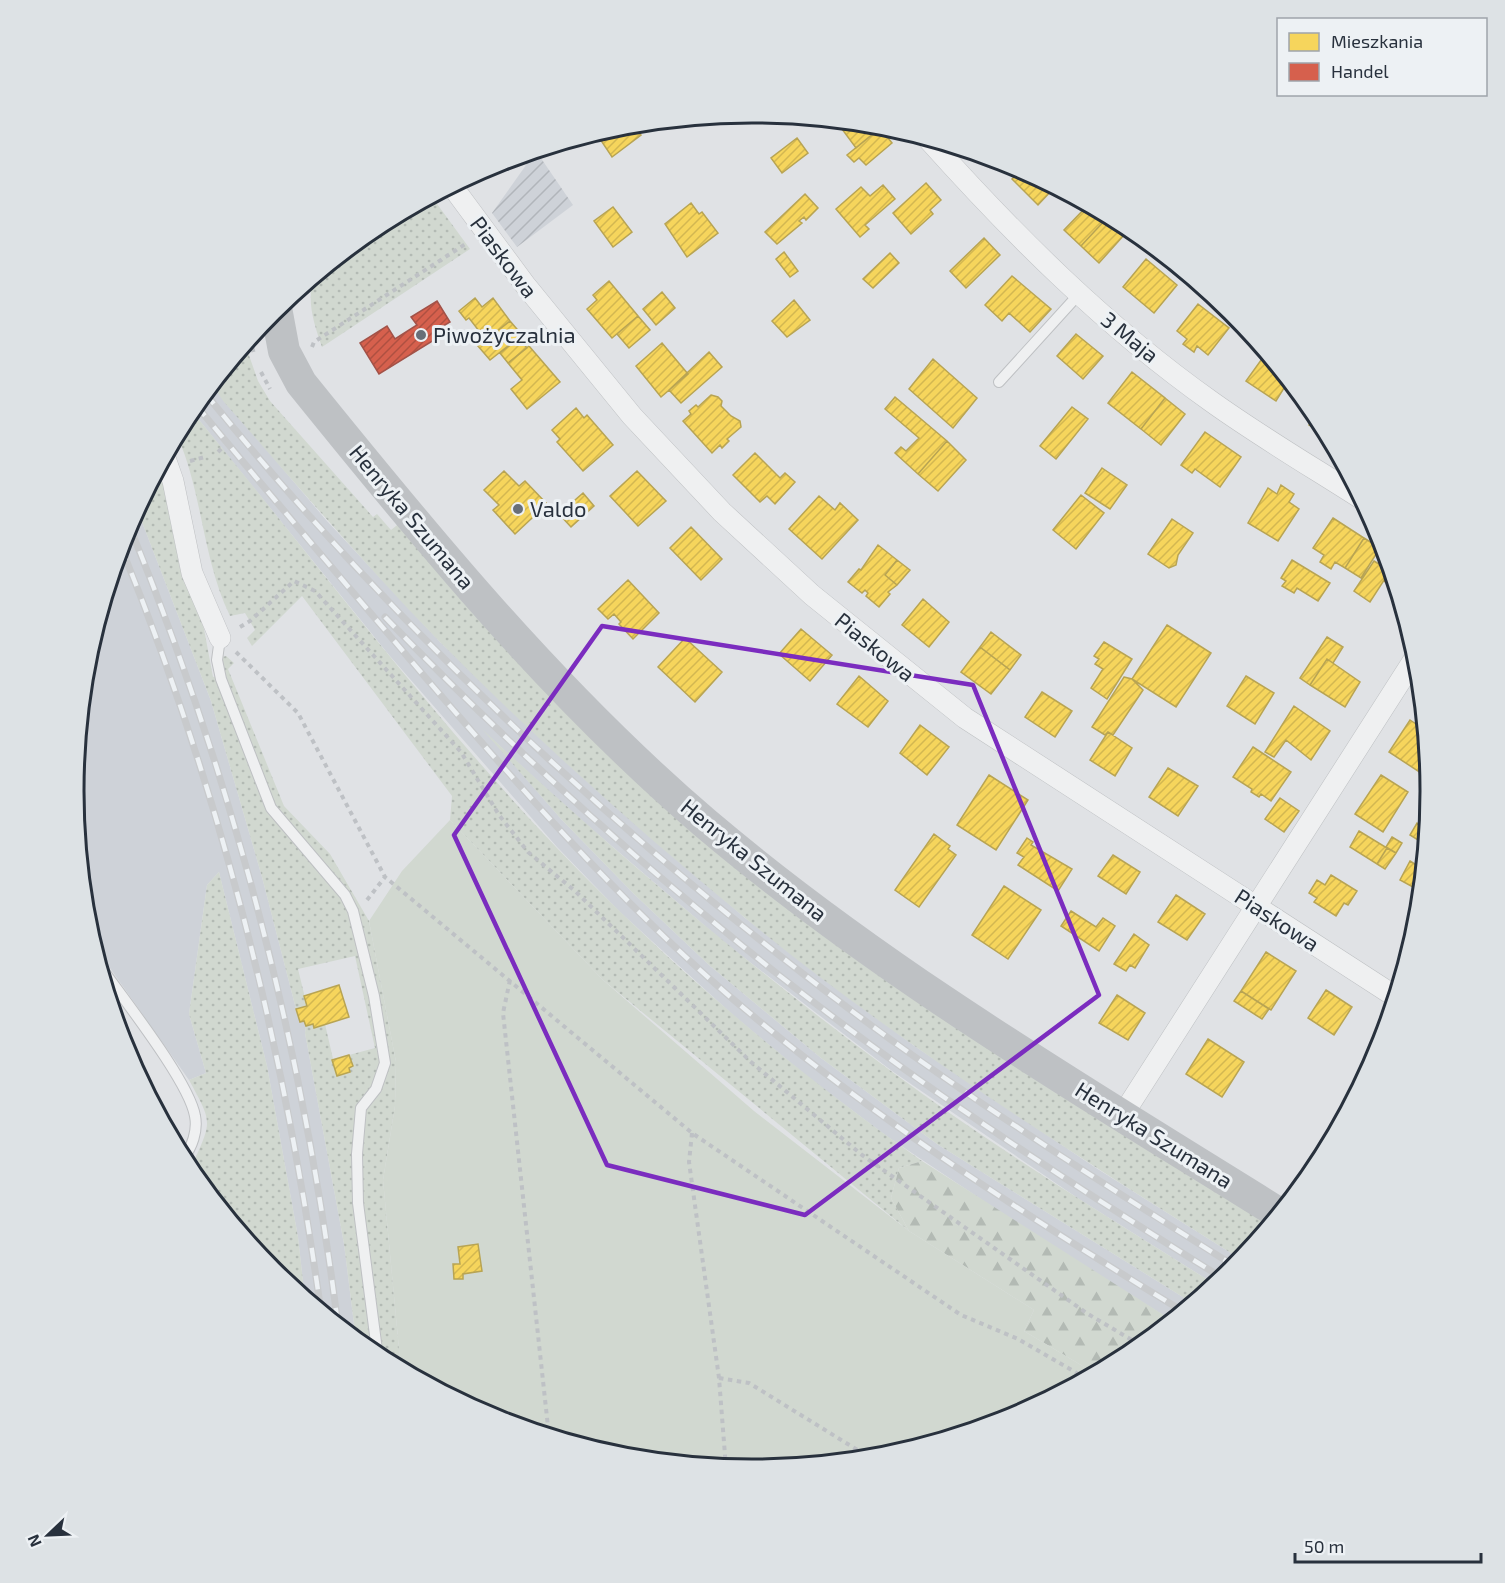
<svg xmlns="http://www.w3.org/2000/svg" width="1505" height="1583" font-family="'Exo 2',sans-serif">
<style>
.built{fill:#ced2d8}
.industrial{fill:url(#industrial-furrows)}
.grass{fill:url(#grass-dots)}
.forest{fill:url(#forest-firs)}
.garden{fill:#d1d8d0}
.homes{fill:url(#homes-hatch);stroke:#b8a453;stroke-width:1.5}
.shops{fill:url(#shops-hatch);stroke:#a25248;stroke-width:1.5}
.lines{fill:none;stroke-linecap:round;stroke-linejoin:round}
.lane-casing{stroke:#bec0c3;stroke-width:12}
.street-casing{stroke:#bec0c3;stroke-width:22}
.path{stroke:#bec1c5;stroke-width:4;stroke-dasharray:4.5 4.5;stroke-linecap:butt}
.lane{stroke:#eff0f1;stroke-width:10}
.street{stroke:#eff0f1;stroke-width:21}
.secondary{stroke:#bec1c4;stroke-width:32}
.rail-casing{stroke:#c8cacc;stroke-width:7}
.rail{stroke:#edf1f4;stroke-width:4.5;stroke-dasharray:14;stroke-linecap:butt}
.marked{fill:none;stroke:#7b2cbf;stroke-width:4.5;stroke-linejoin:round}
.poi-dot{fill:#686f78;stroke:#edf1f4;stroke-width:2}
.labels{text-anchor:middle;stroke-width:6;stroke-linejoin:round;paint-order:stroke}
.street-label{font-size:22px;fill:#28313d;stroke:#edf1f4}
.poi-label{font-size:22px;fill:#28313d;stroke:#edf1f4;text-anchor:start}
.rim{fill:none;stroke:#28313d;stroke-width:3}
</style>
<defs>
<pattern id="industrial-furrows" width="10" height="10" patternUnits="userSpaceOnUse" patternTransform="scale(1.5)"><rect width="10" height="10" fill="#ced2d8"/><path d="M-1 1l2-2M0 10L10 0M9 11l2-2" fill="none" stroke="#b1b5ba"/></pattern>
<pattern id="grass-dots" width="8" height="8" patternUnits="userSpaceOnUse" patternTransform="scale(1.5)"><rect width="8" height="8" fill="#d1d8d0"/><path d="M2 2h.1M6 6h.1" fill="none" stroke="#b3bab4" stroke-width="1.8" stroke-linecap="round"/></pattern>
<pattern id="forest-firs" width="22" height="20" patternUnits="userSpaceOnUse" patternTransform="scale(1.5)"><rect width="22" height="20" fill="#d1d8d0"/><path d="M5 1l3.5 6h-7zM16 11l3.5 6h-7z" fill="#b3bab4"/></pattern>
<pattern id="homes-hatch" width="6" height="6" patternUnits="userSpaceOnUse" patternTransform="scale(1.5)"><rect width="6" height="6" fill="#f6d55c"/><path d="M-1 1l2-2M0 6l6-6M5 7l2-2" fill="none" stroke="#d3b751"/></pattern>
<pattern id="shops-hatch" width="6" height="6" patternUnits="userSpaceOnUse" patternTransform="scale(1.5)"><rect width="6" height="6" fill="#d6604d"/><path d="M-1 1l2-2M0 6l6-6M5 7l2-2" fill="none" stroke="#ae5041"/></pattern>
</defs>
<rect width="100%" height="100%" fill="#e0e2e5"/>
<path class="built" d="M212 385 326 520 441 643 588 781 745 918 913 1045 1096 1168 1242 1260 1232 1272 1216 1285 1079 1199 892 1071 725 943 565 806 488 735 562 820 634 894 709 965 821 1058 937 1144 1194 1304 1173 1321 1045 1242 888 1137 809 1078 733 1015 620 912 557 847 389 655 191 410Z
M137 509 211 701 262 877 296 1009 300 1022 304 1021 306 1026 305 1033 344 1244 356 1340 305 1299 298 1237 267 1066 219 872 207 885 189 1014 206 1073 189 1080 93 944 86 924 74 791 87 659 125 531Z"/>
<path class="industrial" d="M536 151 573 205 517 247 492 213Z"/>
<path class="grass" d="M432 197 470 249 322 347C314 324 306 301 314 277L376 227Z
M245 344 258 381 270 401 373 517 377 514 391 530 401 522 585 726 1273 1223 1242 1260C1072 1153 900 1045 744 917 639 831 536 739 440 642 365 565 295 483 224 402L212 385Z
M191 410C312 557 426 710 557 848 669 965 790 1068 922 1161L899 1168 891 1198 909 1231 603 980 450 820 452 796 302 596 252 646 247 638 255 630 245 613 230 616C202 558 203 494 177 435Z
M160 466 204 629 213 677 225 673 222 657 226 656 234 663 228 669 284 806 330 854 369 921 396 1062 395 1106 383 1180 401 1370 375 1356 356 1340 344 1244 305 1033 306 1026 313 1024 314 1028 325 1024 337 1076 350 1072 349 1068 353 1066 349 1055 375 1048 355 956 298 969 307 1006 296 1009 262 877 211 701 137 509Z
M482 729C612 850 747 965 891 1071 995 1148 1106 1216 1216 1285L1194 1304 937 1144 821 1058 709 965 634 894 562 820Z
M219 872 267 1066 298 1237 305 1299C261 1262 222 1216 192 1166 212 1120 213 1124 189 1080L206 1073 189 1014 207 885Z"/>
<path class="forest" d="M922 1161 1173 1321 1129 1356 1096 1374 1024 1331 1034 1310 909 1231 891 1198 899 1168Z"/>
<path class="garden" d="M450 820 603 980 754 1111 909 1231 1034 1310 1024 1331 1096 1374 1012 1419 885 1458 752 1470 620 1457 492 1419 401 1370 383 1180 395 1106 396 1062 369 921 402 871Z"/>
<path class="homes" d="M836 121 876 125 879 129 856 148Z
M633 124 641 135 612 157 596 133Z
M880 128 892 143 866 165 859 158 854 162 847 155Z
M797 138 808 153 782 173 771 158Z
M1022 169 1055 187 1038 205 1012 179Z
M926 183 941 200 930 210 933 214 911 234 893 213Z
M883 185 895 199 865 225 869 229 860 237 836 209 861 187 870 196Z
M805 194 818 208 806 220 804 217 799 221 802 223 777 244 765 232Z
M691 203 699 214 702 212 718 233 687 257 665 224Z
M1088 205 1106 219 1081 246 1064 230Z
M613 207 632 232 613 247 594 221Z
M1106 219 1124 235 1099 263 1081 246Z
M984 238 1000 255 966 288 950 271Z
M784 252 798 271 790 277 776 259Z
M890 253 899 263 873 288 863 279Z
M1146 259 1177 285 1154 313 1123 287Z
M1012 276 1051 309 1030 332 1009 313 1002 321 985 305Z
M609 281 638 316 612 338 587 309 597 300 593 295Z
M662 292 675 308 656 325 643 309Z
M475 298 482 307 493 298 510 321 486 340 469 318 466 320 459 311Z
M794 300 810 320 787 337 772 321Z
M1198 304 1229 328 1208 355 1197 346 1194 352 1183 344 1187 339 1177 331Z
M638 316 650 330 629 348 617 334Z
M510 321 522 335 490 360 478 346Z
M1076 334 1103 356 1083 379 1057 356Z
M519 338 527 348 508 363 500 353Z
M662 343 688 374 661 397 636 366Z
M529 346 560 382 527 409 511 389 522 380 508 363Z
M709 352 722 367 681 403 669 390Z
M1264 356 1275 363 1289 380 1276 401 1246 381Z
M933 359 977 398 953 428 909 389Z
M1132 372 1165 398 1141 429 1108 403Z
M711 395 718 397 722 401 721 406 731 416 740 421 741 427 727 439 729 441 722 448 720 445 712 453 683 421 691 414 689 411 696 405 698 407Z
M895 397 947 441 918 474 895 453 901 447 906 451 919 438 885 409Z
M1165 398 1185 414 1161 445 1141 429Z
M1072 407 1088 419 1056 459 1040 446Z
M576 408 584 418 587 415 613 445 583 471 557 442 560 439 552 430Z
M1316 413 1317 415 1329 437 1309 425Z
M1205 432 1241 457 1220 487 1195 469 1192 473 1181 465Z
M947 441 966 460 938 491 918 474Z
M755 453 780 478 785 473 795 482 775 504 767 496 760 502 733 475Z
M1102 468 1127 485 1110 509 1085 493Z
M504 471 519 486 525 481 547 504 515 534 493 510 499 505 484 490Z
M637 471 666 501 638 526 610 496Z
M1281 485 1294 494 1289 502 1299 509 1278 541 1248 523 1268 488 1277 494Z
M583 493 594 506 571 527 559 514Z
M1081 495 1104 513 1076 549 1053 530Z
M819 496 835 510 840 503 858 520 822 559 789 529Z
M1333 518 1364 538 1345 568 1335 562 1331 569 1320 562 1324 555 1313 548Z
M1172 519 1193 533 1178 555 1176 565 1169 568 1148 554Z
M691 527 722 559 701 580 670 548Z
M1364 538 1380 548 1361 578 1345 568Z
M878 545 897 560 885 575 897 585 888 592 890 594 879 607 866 596 868 593 865 590 862 593 848 582 859 569 861 570Z
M897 560 910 570 897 585 885 575Z
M1292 560 1330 583 1318 601 1297 588 1294 593 1282 586 1286 581 1281 578Z
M1374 561 1390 571 1370 602 1354 591Z
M1391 570 1401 601 1393 596 1397 590 1384 581Z
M628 580 659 613 633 639 619 624 621 622 614 614 608 619 598 609Z
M923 599 949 622 929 647 902 625Z
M1167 625 1211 653 1176 707 1132 679Z
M801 629 832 655 810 681 779 654Z
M991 632 1021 655 1010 670 980 647Z
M1327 637 1343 647 1333 663 1327 659 1310 685 1300 678Z
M685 638 722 672 695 702 658 667Z
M1104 642 1132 659 1107 699 1091 688 1103 669 1095 664 1099 659 1094 656Z
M980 647 1010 670 991 694 961 672Z
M1327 659 1360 682 1345 707 1310 685Z
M859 676 888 701 868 727 837 704Z
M1246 676 1274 693 1255 724 1227 706Z
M1124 677 1132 679 1143 690 1113 735 1108 732 1105 735 1092 727Z
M1042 692 1072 711 1055 737 1025 717Z
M1294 706 1330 731 1311 760 1286 740 1274 757 1265 752Z
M1410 720 1425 730 1429 768 1424 775 1389 752Z
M920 725 949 747 927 775 900 753Z
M1108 732 1132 748 1115 776 1090 760Z
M1253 747 1291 772 1271 801 1261 794 1259 797 1251 792 1252 789 1233 777Z
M1168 768 1198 786 1178 816 1149 797Z
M989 775 1028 800 996 850 957 825Z
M1381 775 1408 792 1383 832 1355 814Z
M1280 798 1299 811 1284 832 1265 819Z
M1417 823 1425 829 1418 840 1410 835Z
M1359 831 1387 848 1377 864 1350 847Z
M934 834 950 846 948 849 956 855 919 907 895 890Z
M1392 837 1402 843 1396 853 1386 847Z
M1027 838 1033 842 1031 845 1072 869 1058 891 1018 865 1024 857 1017 853Z
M1387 848 1396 853 1385 869 1377 864Z
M1113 855 1140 872 1126 894 1098 876Z
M1410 861 1424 870 1422 892 1400 880Z
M1331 875 1357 891 1348 905 1344 903 1336 916 1314 902 1317 898 1309 893 1317 880 1325 885Z
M1004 886 1041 910 1008 959 972 935Z
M1176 895 1205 914 1187 940 1158 922Z
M1071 911 1096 927 1103 918 1115 926 1099 951 1061 926Z
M1134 934 1149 945 1135 968 1130 965 1126 971 1114 964Z
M1266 952 1296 971 1271 1010 1241 991Z
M339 985 349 1017 314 1028 313 1024 306 1026 304 1021 300 1022 296 1009 307 1006 304 996Z
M1326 990 1352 1007 1334 1035 1308 1018Z
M1241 991 1269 1009 1262 1019 1234 1001Z
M1117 995 1145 1013 1128 1040 1099 1023Z
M1208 1039 1244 1062 1222 1097 1186 1074Z
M349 1055 353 1066 349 1068 350 1072 337 1076 332 1060Z
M478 1244 482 1271 463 1274V1279H454L453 1264H460L458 1247Z"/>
<path class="shops" d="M437 301 450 322 443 326 447 332 379 374 360 343 387 326 395 339 417 325 411 317Z"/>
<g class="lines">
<defs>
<path id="lane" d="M453 188 478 172
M999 382 1079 294
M220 638 217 660 221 679 271 808 345 895 353 911 374 996 385 1063 376 1089 361 1108 357 1154 358 1203 378 1358
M98 963C121 996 189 1081 195 1116 198 1131 192 1147 183 1159"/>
<path id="street" d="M928 139C1014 235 1106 327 1212 402 1261 437 1312 467 1362 499
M452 186 526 286 632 416 722 512 812 595 965 718 1396 997
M165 458 173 481 192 573 220 638
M1122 1116 1417 655"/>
</defs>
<use href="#lane" class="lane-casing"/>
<use href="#street" class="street-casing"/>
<path class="path" d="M250 339 254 354
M312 347 314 342 467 243
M261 372 270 389
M218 452 222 448
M190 461 205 457
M240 627 250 621 294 581 315 591 461 752 499 815 528 852 575 891 751 1062 862 1155 1088 1314 1142 1346
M236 652 298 713 385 877 692 1133 961 1315 1018 1339 1087 1379
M367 900 385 877
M510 980 503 1013 549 1436
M692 1133 689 1162 719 1378 726 1468
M719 1378 749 1383 872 1459"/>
<use href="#lane" class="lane"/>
<use href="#street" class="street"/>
<path class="secondary" d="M276 308 284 351 301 383C426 538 553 693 705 823 882 973 1083 1091 1280 1214"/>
<defs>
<path id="rail" d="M205 393C398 632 626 844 872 1026 989 1112 1113 1190 1236 1267
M196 405C269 494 344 582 419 670 516 783 614 896 727 994 869 1116 1025 1215 1184 1312
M129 525C234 782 304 1051 338 1326
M121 547C221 792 285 1050 321 1312
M385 617C500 736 621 848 750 952 899 1073 1061 1178 1224 1279"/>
</defs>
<use href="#rail" class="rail-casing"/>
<use href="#rail" class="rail"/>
</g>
<path class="marked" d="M602 626 973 685 1099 995 805 1215 607 1165 454 835Z"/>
<g class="poi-dot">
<circle cx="421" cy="335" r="6"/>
<circle cx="518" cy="509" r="6"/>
</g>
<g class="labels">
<g class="street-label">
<text transform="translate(504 257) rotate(53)" y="8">Piaskowa</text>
<text transform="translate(1130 337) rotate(39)" y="8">3 Maja</text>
<text transform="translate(412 517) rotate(50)" y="8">Henryka Szumana</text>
<text transform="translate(875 647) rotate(39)" y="8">Piaskowa</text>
<text transform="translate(754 860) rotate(39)" y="8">Henryka Szumana</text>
<text transform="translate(1277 920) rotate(33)" y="8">Piaskowa</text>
<text transform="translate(1154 1135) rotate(32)" y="8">Henryka Szumana</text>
</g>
<g class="poi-label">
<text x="433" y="343">Piwożyczalnia</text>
<text x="530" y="517">Valdo</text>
</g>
</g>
<path d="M0 0H1505V1583H0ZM84 791a668 668 0 1 1 1336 0a668 668 0 1 1-1336 0Z" fill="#dde2e5" fill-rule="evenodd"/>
<path class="rim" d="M84 791a668 668 0 1 1 1336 0a668 668 0 1 1-1336 0Z"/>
<rect x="1277" y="18" width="210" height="78" fill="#edf1f4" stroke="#9ea4ab" stroke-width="1.5"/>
<rect x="1289" y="33" width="30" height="18" fill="#f6d55c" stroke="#9ea4ab" stroke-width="1.5"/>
<text x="1331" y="48" font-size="18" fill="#28313d">Mieszkania</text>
<rect x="1289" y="63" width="30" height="18" fill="#d6604d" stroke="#9ea4ab" stroke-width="1.5"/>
<text x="1331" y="78" font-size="18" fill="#28313d">Handel</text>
<g transform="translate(48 1535) rotate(247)" stroke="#edf1f4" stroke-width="4.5" paint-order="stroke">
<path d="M0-4.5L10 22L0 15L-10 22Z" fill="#28313d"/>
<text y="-9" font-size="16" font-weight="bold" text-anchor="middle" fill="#28313d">N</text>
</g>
<path d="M1295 1553v9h186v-9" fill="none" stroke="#28313d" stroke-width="3"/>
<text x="1304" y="1553" font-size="18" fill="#28313d" stroke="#edf1f4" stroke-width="4.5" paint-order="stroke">50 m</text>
</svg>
